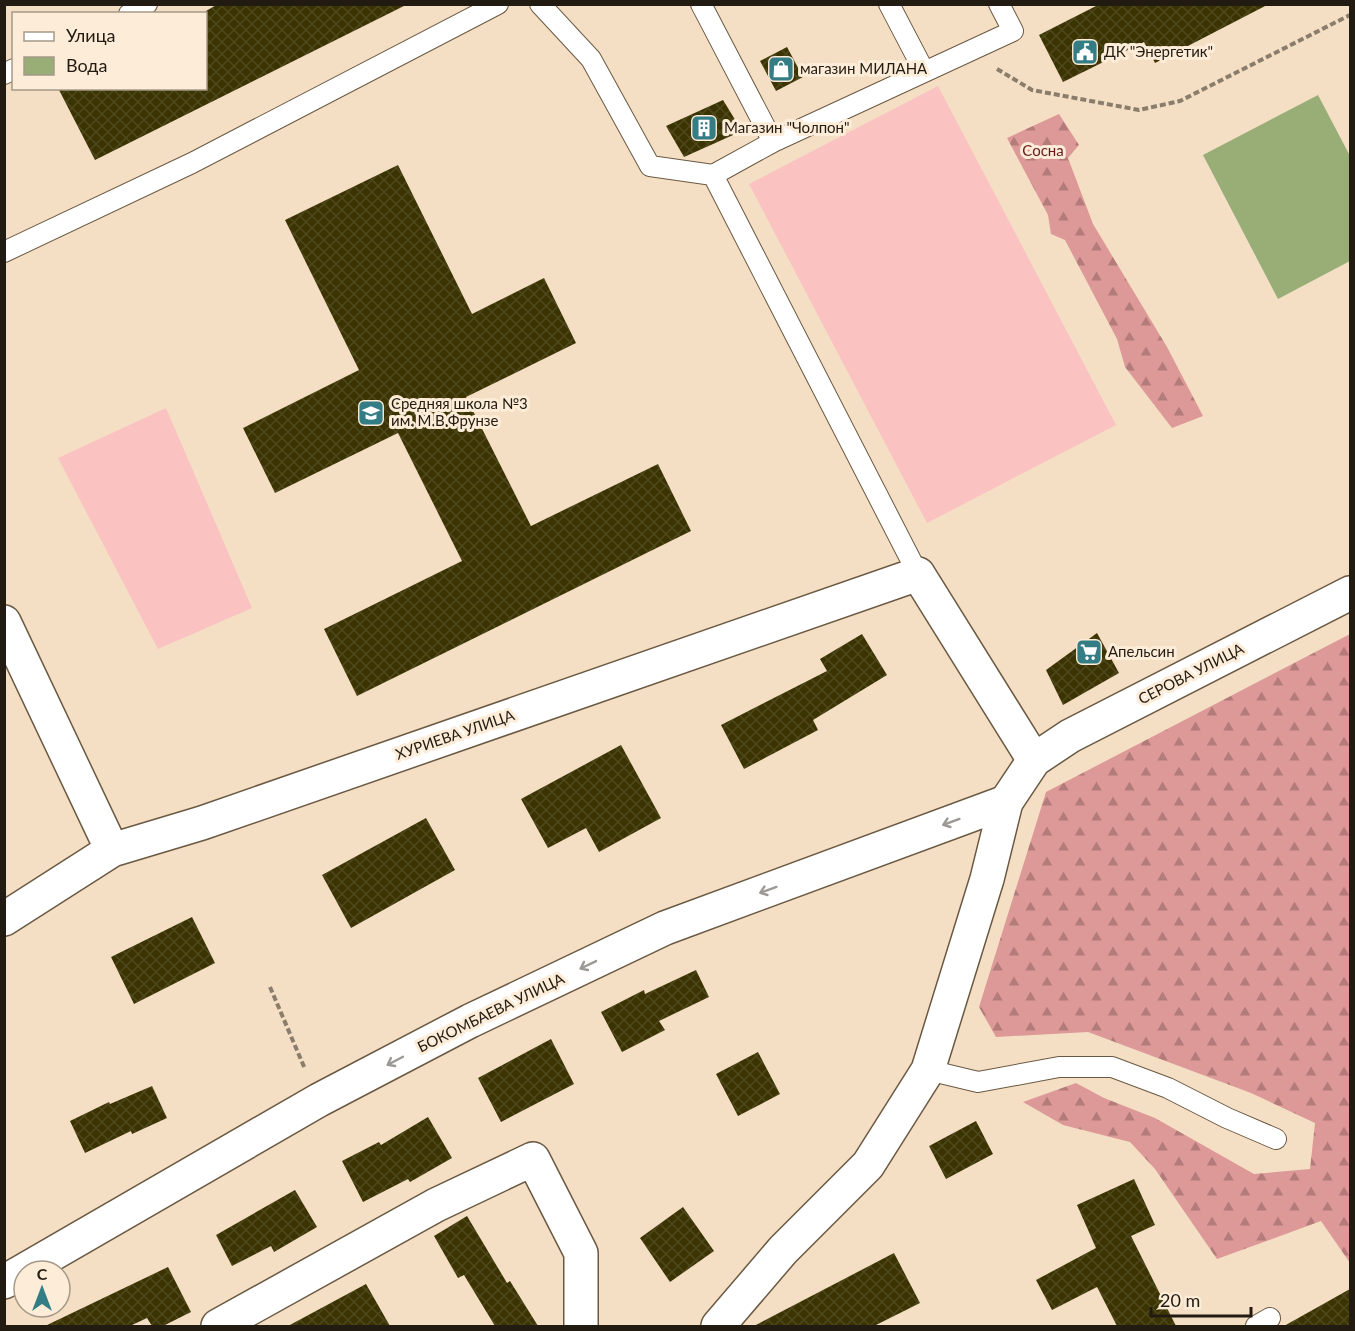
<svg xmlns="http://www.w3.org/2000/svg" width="1355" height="1331" font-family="Lato,sans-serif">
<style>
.forest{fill:url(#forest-firs)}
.pitch{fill:#fac2c0}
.water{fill:#98ae76}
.building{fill:url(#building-cross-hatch)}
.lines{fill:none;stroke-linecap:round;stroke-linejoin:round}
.service-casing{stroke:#6a5942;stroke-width:22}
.minor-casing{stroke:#6a5942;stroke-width:36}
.tertiary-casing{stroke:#6a5942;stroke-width:36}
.secondary-casing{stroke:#6a5942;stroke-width:36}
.path{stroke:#8a7d6b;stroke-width:4;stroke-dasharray:6 3;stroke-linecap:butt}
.service{stroke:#fff;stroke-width:20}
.minor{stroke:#fff;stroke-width:33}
.tertiary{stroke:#fff;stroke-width:33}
.secondary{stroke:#fff;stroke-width:33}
.oneway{stroke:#9c9894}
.labels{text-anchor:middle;stroke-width:6;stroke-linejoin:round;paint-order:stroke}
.poi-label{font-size:15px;fill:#221b11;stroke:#fdedd8;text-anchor:start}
.park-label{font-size:15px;fill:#68181f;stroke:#fdedd8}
.street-label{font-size:15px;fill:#221b11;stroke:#fdedd8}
</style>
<defs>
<pattern id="forest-firs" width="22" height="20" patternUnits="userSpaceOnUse" patternTransform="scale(1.5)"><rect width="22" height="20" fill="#dd9998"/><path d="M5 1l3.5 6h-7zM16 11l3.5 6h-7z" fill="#b37c7b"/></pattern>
<pattern id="building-cross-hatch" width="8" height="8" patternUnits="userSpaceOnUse" patternTransform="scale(1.5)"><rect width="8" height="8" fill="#3b3402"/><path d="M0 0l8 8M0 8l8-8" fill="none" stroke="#4e481d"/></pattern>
</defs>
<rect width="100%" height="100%" fill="#f4dfc5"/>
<path class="forest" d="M1059 114 1079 145 1068 158 1093 224 1167 347 1203 416 1172 428 1125 367 1117 339 1065 240 1051 234 1048 215 1007 138Z
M1350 634V1263L1321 1221 1217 1259 1155 1169 1130 1142 1063 1125 1023 1102 1076 1083 1104 1098 1155 1118 1254 1174 1310 1169 1315 1123 1251 1093 1088 1032 996 1037 979 1007 1046 792Z"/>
<path class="pitch" d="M938 86 1116 425 927 523 749 184Z
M166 408 252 608 158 649 58 458Z"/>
<path class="water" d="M1318 95 1350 156V261L1278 299 1203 155Z"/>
<path class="building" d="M218 4H408L95 160 58 88H206V11Z
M1100 4H1269L1155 63 1144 42 1063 82 1039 35Z
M787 47 803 77 776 91 760 61Z
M723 100 742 131 684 157 666 126Z
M398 165 472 314 544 278 576 343 466 397 531 526 658 464 691 531 357 696 324 629 462 561 398 433 275 493 243 428 359 370 285 220Z
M1097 633 1119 673 1063 705 1046 670Z
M862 634 887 675 813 720 818 730 744 769 721 725 827 671 820 659Z
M621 745 661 818 599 852 586 828 548 848 521 799Z
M426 818 455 870 351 928 322 875Z
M192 917 215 963 134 1004 111 957Z
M696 970 709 997 659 1021 665 1030 622 1052 601 1012 644 990 645 994Z
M551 1039 574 1084 501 1122 478 1078Z
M758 1052 780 1094 738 1116 716 1074Z
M152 1086 167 1118 132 1134 131 1131 85 1153 70 1121 109 1102 110 1104Z
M428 1117 452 1158 410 1182 408 1179 363 1202 342 1161 379 1142 381 1145Z
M976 1121 993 1154 946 1179 929 1146Z
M1134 1179 1155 1225 1131 1236 1176 1326H1117L1097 1287 1052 1310 1036 1280 1096 1248 1077 1205Z
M295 1190 317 1227 274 1252 271 1246 232 1266 216 1235Z
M683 1207 714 1251 670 1282 640 1238Z
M467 1216 507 1283 510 1281 538 1326H495L464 1275 458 1278 434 1236Z
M894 1253 920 1303 874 1326H754Z
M168 1267 191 1312 163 1326H152L147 1318 130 1326H45Z
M366 1284 390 1326H288Z
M1350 1289V1326H1284Z"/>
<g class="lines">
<defs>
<path id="service" d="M540 4 591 59 650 166 713 175
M701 4 773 142
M889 4 924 71
M129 14 147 4
M4 74 14 69
M4 252 192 163 498 4
M918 574 713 175 773 142 1013 31 999 4
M928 1070 978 1082 1059 1067H1112L1168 1088 1227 1118 1276 1139
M1256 1326 1270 1318"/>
<path id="minor" d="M4 622 112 850
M4 919 112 850 202 823 918 574 1034 760
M218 1326 436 1205 533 1159 581 1253V1326"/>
<path id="tertiary" d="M4 1282 319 1100 470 1021 665 928 1006 802"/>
<path id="secondary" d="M718 1326 783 1250 868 1165 928 1070 987 879 1006 802 1034 760 1070 736 1350 593"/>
</defs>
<use href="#service" class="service-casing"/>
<use href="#minor" class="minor-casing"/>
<use href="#tertiary" class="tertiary-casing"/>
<use href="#secondary" class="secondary-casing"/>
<path class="path" d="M997 69 1032 90 1139 110 1180 101 1350 15
M270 987 305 1069"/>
<use href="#service" class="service"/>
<use href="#minor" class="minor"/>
<use href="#tertiary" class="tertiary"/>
<use href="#secondary" class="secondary"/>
</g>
<defs><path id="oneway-shaft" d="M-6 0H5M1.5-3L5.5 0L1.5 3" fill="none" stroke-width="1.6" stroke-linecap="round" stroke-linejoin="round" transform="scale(1.5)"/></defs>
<g class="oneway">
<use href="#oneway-shaft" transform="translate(951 822) rotate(160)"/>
<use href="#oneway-shaft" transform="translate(768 890) rotate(160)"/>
<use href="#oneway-shaft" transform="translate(588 965) rotate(154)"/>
<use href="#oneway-shaft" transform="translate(395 1061) rotate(152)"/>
</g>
<defs>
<symbol id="civic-square" viewBox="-11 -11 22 22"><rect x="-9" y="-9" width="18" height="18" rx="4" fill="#357d85" stroke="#fdedd8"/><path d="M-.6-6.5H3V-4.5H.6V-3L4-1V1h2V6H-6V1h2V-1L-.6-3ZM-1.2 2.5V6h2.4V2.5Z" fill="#fff"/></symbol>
<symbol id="shop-square" viewBox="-11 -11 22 22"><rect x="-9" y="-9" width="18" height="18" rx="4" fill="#357d85" stroke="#fdedd8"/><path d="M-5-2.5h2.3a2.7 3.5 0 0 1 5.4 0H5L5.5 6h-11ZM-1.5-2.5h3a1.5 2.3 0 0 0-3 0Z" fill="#fff"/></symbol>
<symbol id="building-square" viewBox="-11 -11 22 22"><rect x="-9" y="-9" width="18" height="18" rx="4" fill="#357d85" stroke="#fdedd8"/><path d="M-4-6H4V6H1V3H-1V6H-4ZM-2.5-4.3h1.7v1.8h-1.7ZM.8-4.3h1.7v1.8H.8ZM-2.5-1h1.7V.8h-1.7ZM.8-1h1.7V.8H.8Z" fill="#fff"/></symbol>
<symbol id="school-square" viewBox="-11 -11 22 22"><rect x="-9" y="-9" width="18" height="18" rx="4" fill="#357d85" stroke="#fdedd8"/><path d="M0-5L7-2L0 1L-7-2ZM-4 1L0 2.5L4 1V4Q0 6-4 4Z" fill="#fff"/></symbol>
<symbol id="supermarket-square" viewBox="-11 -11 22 22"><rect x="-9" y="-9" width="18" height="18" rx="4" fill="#357d85" stroke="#fdedd8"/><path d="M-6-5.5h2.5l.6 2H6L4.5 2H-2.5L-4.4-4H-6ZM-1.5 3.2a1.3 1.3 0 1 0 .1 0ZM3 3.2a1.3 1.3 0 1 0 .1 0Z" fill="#fff"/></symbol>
</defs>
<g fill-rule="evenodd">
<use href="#civic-square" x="1070" y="37" width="30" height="30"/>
<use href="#shop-square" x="766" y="54" width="30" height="30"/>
<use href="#building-square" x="689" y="113" width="30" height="30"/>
<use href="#school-square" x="356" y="398" width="30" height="30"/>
<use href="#supermarket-square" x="1074" y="637" width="30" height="30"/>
</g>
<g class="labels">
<g class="poi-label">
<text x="1104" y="57">ДК "Энергетик"</text>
<text x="800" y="74">магазин МИЛАНА</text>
<text x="724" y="133">Магазин "Чолпон"</text>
<text x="391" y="409">Средняя школа №3<tspan x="391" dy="17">им. М.В.Фрунзе</tspan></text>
<text x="1108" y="657">Апельсин</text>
</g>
<g class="park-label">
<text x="1043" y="156">Сосна</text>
</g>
<g class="street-label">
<text transform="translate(1191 674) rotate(-27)" y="5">СЕРОВА УЛИЦА</text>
<text transform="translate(455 735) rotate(-19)" y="5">ХУРИЕВА УЛИЦА</text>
<text transform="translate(491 1013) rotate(-26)" y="5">БОКОМБАЕВА УЛИЦА</text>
</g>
</g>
<rect width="1355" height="1331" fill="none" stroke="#221b11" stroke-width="12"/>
<rect x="12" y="12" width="195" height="78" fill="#fdedd8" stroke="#a59988" stroke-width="1.5"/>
<rect x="24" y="32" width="30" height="9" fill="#ffffff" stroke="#a59988" stroke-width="1.5"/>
<text x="66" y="42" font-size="18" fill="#221b11">Улица</text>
<rect x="24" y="57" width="30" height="18" fill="#98ae76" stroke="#a59988" stroke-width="1.5"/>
<text x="66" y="72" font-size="18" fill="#221b11">Вода</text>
<g transform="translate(42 1289)"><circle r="28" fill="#fdedd8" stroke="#a59988" stroke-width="1.5"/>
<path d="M0-4.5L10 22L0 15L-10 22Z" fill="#357d85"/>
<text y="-9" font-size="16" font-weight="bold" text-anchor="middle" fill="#221b11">С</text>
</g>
<path d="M1151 1307v9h100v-9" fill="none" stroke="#221b11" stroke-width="3"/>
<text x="1160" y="1307" font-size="18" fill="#221b11" stroke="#fdedd8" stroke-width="4.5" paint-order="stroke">20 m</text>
</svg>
